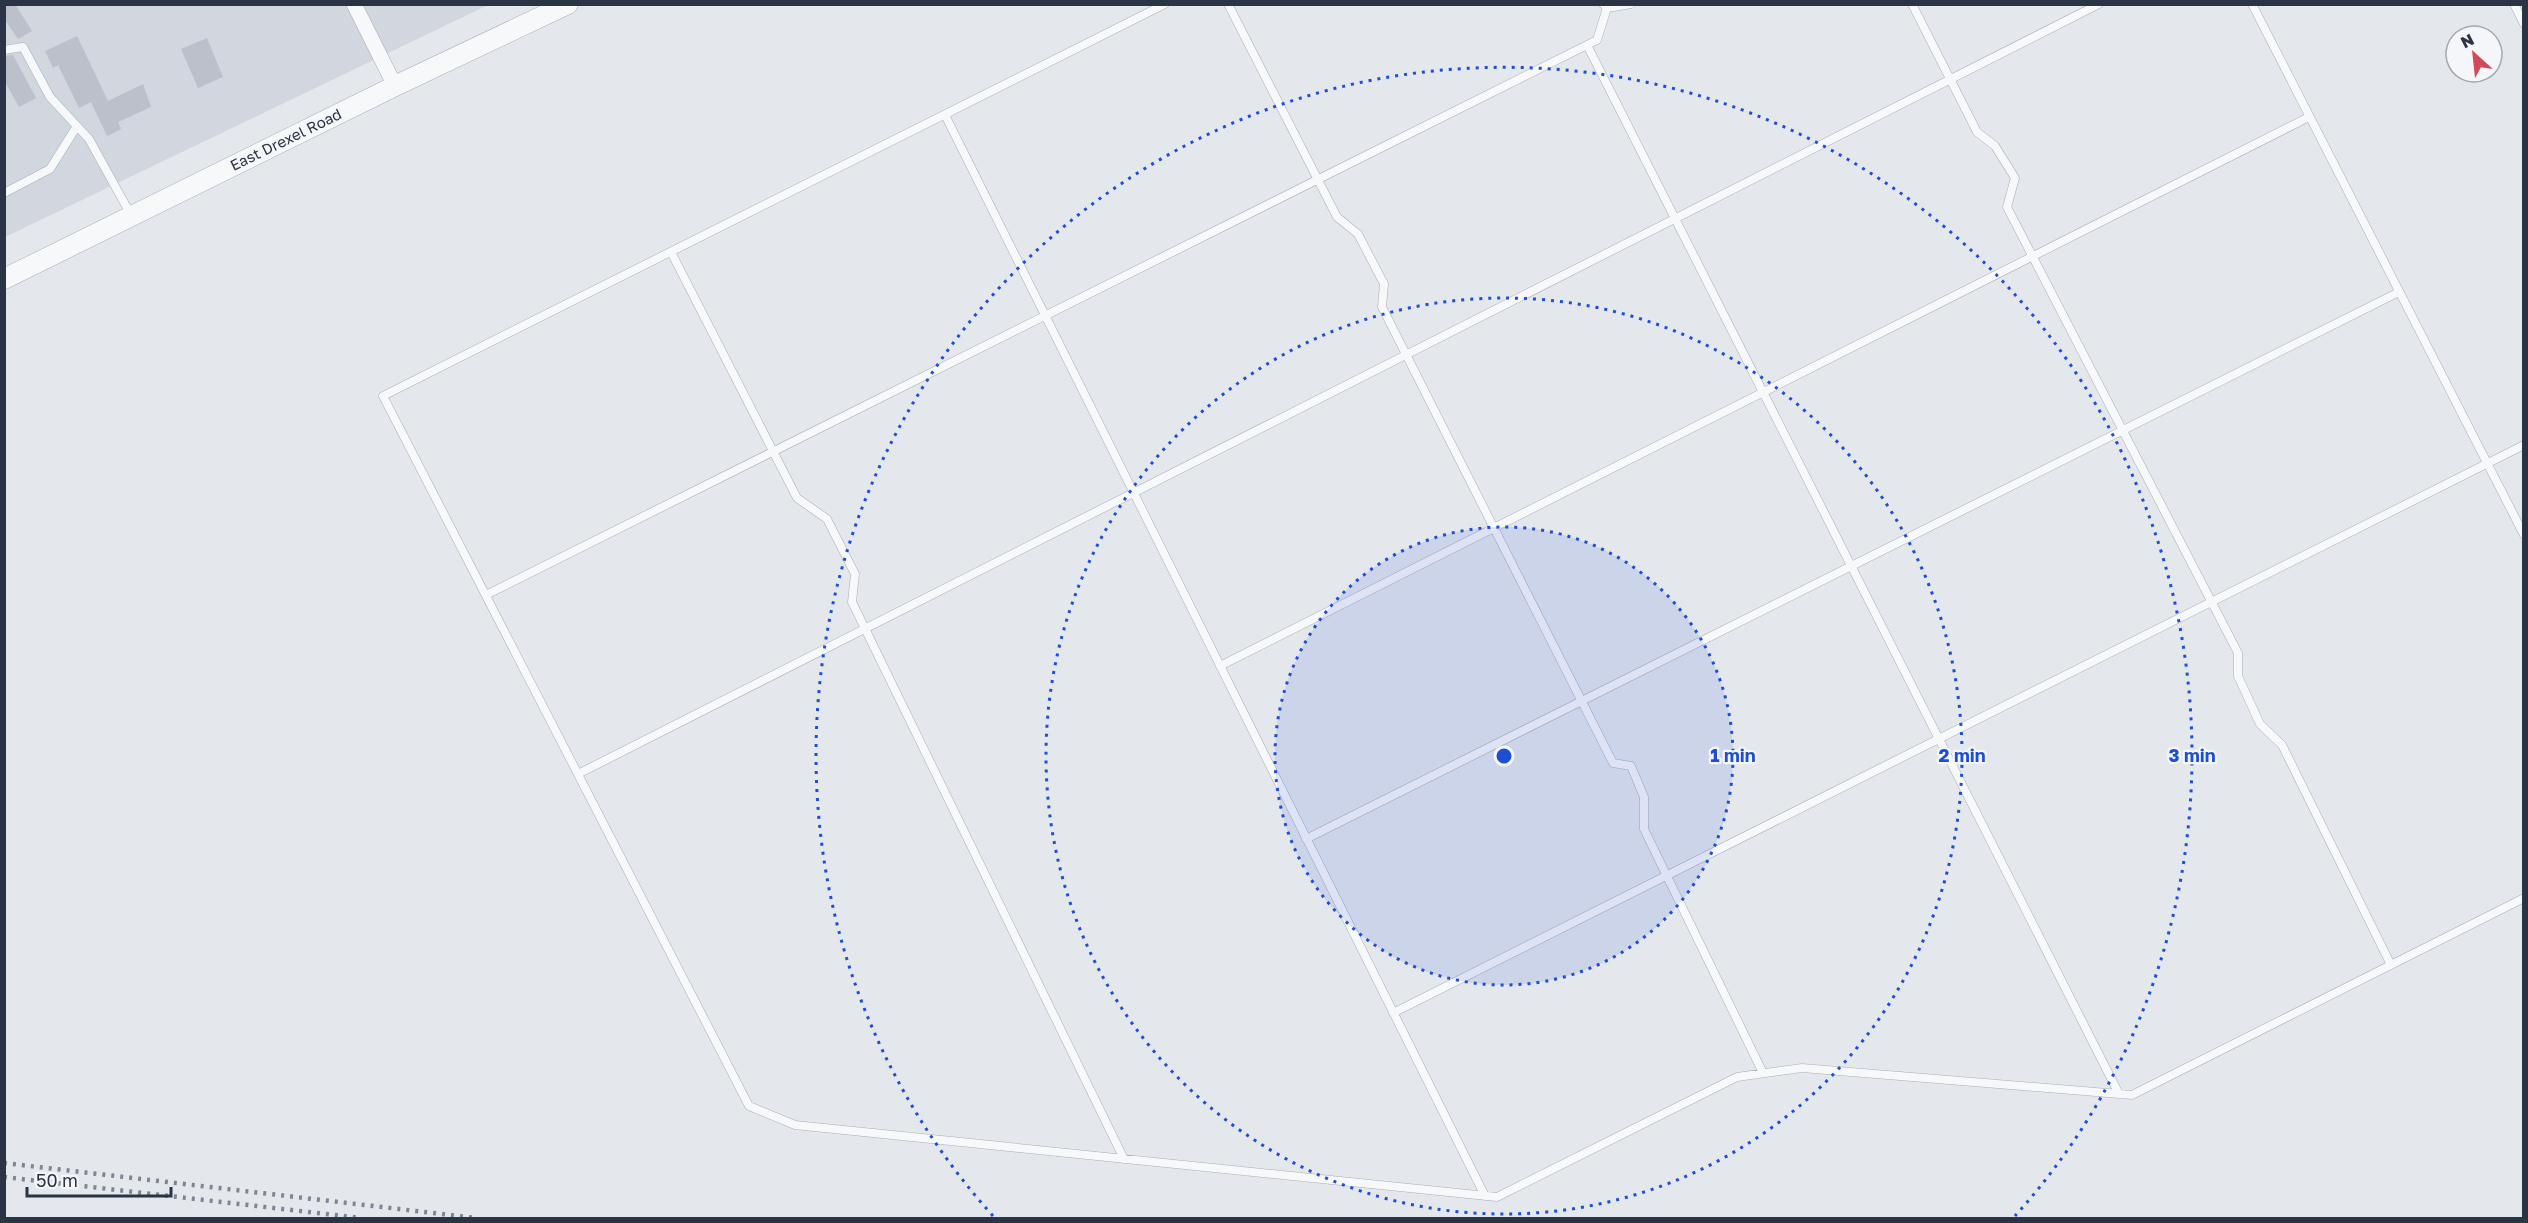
<svg xmlns="http://www.w3.org/2000/svg" width="2528" height="1223" font-family="'Golos Text',sans-serif">
<style>
.built{fill:#d2d6de}
.building{fill:#bbc0ca}
.lines{fill:none;stroke-linecap:round;stroke-linejoin:round}
.service-casing{stroke:#a9aeb7;stroke-width:9}
.minor-casing{stroke:#a9aeb7;stroke-width:16}
.tertiary-casing{stroke:#a9aeb7;stroke-width:21}
.service{stroke:#f7f8fa;stroke-width:8}
.minor{stroke:#f7f8fa;stroke-width:15}
.tertiary{stroke:#f7f8fa;stroke-width:20}
.rail{stroke:#7d8696;stroke-width:4.5;stroke-dasharray:3 6;stroke-linecap:butt}
.ring{fill:none;stroke:#1d4ed8;stroke-width:3;stroke-dasharray:3 6}
.labels{text-anchor:middle;stroke-width:4.5;stroke-linejoin:round;paint-order:stroke}
.street-label{font-size:15px;fill:#2b3445;stroke:#f4f6f9}
.centre{fill:#1d4ed8;stroke:#f4f6f9;stroke-width:3}
.ring-label{font-size:18px;text-anchor:middle;font-weight:bold;fill:#1d4ed8;stroke:#f4f6f9;stroke-width:4.5;stroke-linejoin:round;paint-order:stroke}
</style>
<rect width="100%" height="100%" fill="#e4e7ec"/>
<path class="built" d="M5 5H488L5 237Z"/>
<path class="building" d="M4 4H15L32 31 18 39 4 18Z
M77 36 108 101 143 84 151 107 118 122 121 129 107 136 91 102 79 108 58 65 53 68 45 51Z
M207 38 223 77 198 88 181 49Z
M13 55 36 98 19 107 4 80V56Z"/>
<g class="lines">
<defs>
<path id="service" d="M1165 4 383 396 749 1106 795 1125 1497 1197 1737 1077 1802 1068 2132 1095 2524 898
M1228 4 1337 217 1358 234 1384 284 1382 307 1613 763 1631 766 1644 797V829L1763 1073
M1603 4 1607 8 1631 4
M1912 4 1977 132 1995 146 2015 178 2007 207 2238 653V676L2260 724 2282 745 2391 965
M2252 4 2524 535
M2514 4 2524 24
M1587 45 2119 1094
M4 50 23 47 50 97 89 139 131 215
M945 115 1485 1196
M4 193 50 169 77 126
M671 252 797 498 827 519 855 574 852 602 1124 1159
M486 595 1597 40 1607 8
M1220 666 2309 117
M578 774 2099 4
M1306 839 2399 292
M1393 1013 2524 445"/>
<path id="minor" d="M354 4 395 86"/>
<path id="tertiary" d="M4 279 395 86 568 4"/>
</defs>
<use href="#service" class="service-casing"/>
<use href="#minor" class="minor-casing"/>
<use href="#tertiary" class="tertiary-casing"/>
<use href="#service" class="service"/>
<use href="#minor" class="minor"/>
<use href="#tertiary" class="tertiary"/>
<path class="rail" d="M4 1163 476 1218
M4 1177 361 1218"/>
</g>
<circle cx="1504" cy="756" r="229" fill="#1d4ed8" fill-opacity=".12"/>
<g class="ring">
<circle cx="1504" cy="756" r="229"/>
<circle cx="1504" cy="756" r="458"/>
<path d="M993 1216A688 688 0 1 1 2015 1216"/>
</g>
<g class="labels">
<g class="street-label">
<text transform="translate(286 140) rotate(-26)" y="5">East Drexel Road</text>
</g>
</g>
<circle cx="1504" cy="756" r="9" class="centre"/>
<g class="ring-label">
<text x="1733" y="762">1 min</text>
<text x="1962" y="762">2 min</text>
<text x="2192" y="762">3 min</text>
</g>
<rect width="2528" height="1223" fill="none" stroke="#2b3445" stroke-width="12"/>
<g transform="translate(2474 54) rotate(333)"><circle r="28" fill="#f4f6f9" stroke="#a4a8b1" stroke-width="1.5"/>
<path d="M0-4.5L10 22L0 15L-10 22Z" fill="#d1495b"/>
<text y="-9" font-size="16" font-weight="bold" text-anchor="middle" fill="#2b3445">N</text>
</g>
<path d="M27 1187v9h144v-9" fill="none" stroke="#2b3445" stroke-width="3"/>
<text x="36" y="1187" font-size="18" fill="#2b3445" stroke="#f4f6f9" stroke-width="4.5" paint-order="stroke">50 m</text>
</svg>
